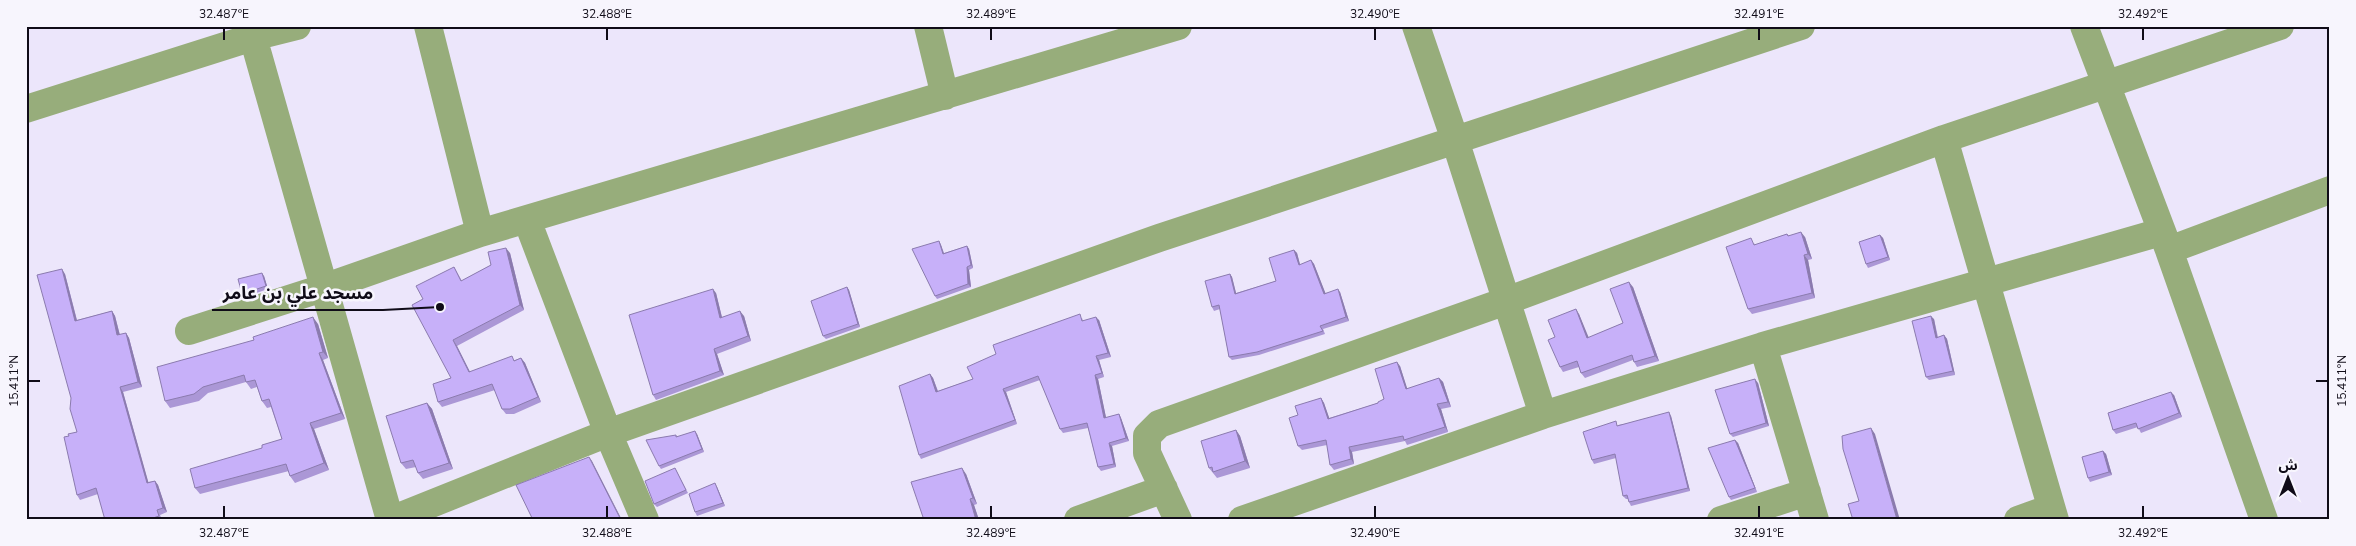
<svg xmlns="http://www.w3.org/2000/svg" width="2356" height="546" font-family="'Nunito Sans','Noto Sans Arabic',sans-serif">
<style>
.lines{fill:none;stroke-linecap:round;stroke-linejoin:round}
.minor{stroke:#97ad7b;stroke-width:28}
.wall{fill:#ab97d6}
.shaded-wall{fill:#8b7bae}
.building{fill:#c7b0f9;stroke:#8b7bae}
.ticks{fill:none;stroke:#100c18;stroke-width:2}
.leader{fill:none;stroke:#100c18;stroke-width:2}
.callout-dot{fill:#100c18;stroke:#f7f5fd;stroke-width:2}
.callout-label{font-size:18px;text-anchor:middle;font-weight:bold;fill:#100c18;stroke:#f7f5fd;stroke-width:5;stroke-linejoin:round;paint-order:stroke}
.neatline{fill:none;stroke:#100c18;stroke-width:2}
.ticks-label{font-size:12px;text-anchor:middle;fill:#100c18}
</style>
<rect width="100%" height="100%" fill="#ece6fb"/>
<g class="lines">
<path class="minor" d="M428 26 480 233
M928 26 945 96
M1416 26 1455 140 1543 415
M2084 26 2169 250 2264 520
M253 37 390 520
M26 109 253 37 297 26
M1944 139 2055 520
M527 220 608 433 645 520
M2169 250 2330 190
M189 331 323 288 480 233 1178 26
M1763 346 1815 520
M391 520 608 433 1159 238 1801 26
M1078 520 1164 489
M1178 520 1147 453V436L1159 424 1506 301 1944 139 2280 26
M1242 520 1543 415 1763 346 2161 232
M1721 520 1807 492
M2018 520 2051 508"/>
</g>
<path class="wall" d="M1787 234 1789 236 1805 237 1812 259 1808 260 1815 298 1752 314 1748 309 1754 243 1755 245Z
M1880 235 1883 238 1890 260 1868 268 1866 264Z
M939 241 941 245 944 253 967 246 969 249 973 268 969 270 971 287 937 299 935 296Z
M1294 250 1297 253 1300 265 1311 260 1314 264 1325 293 1340 292 1349 321 1323 329 1325 334 1259 355 1232 360 1229 357 1220 309 1214 311 1212 307 1230 274 1232 277 1236 293 1276 281Z
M510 253 524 310 457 346 470 372 515 360 521 358 525 363 541 402 514 414H506L502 409 495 390 442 407 438 402 451 378 423 299 454 267 462 281 491 265Z
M65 274 77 320 112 311 115 316 120 335 126 333 129 338 142 387 123 392 148 482 155 481 158 485 167 512 160 515 162 520H105L98 494 80 500 77 495 69 436 77 432 71 398Z
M264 276 268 289 244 297 242 294Z
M847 287 849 290 860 327 826 339 823 336Z
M1633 287 1659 361 1637 367 1633 360 1585 378 1581 373 1579 367 1563 372 1560 367 1555 337 1579 314 1588 338 1623 323Z
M716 293 722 317 744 316 751 341 717 354 724 375 656 400 653 395Z
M1082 318 1083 321 1099 320 1111 357 1099 360 1104 377 1098 379 1106 418 1119 414 1121 418 1129 441 1112 446 1116 467 1101 471 1098 467 1088 428 1063 433 1060 429 1040 380 1006 392 1017 424 921 459 919 455 930 374 933 378 938 391 973 379Z
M1934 319 1938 337 1944 335 1947 339 1955 375 1929 380 1926 377Z
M318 324 328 358 323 360 345 419 314 429 329 470 295 483 290 476 289 471 200 494 195 488 262 448 282 439 271 407 267 408 262 401 257 387 251 389 246 382 208 393 199 401 170 408 165 401 254 340Z
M1400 366 1407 389 1439 378 1443 382 1451 407 1441 409 1448 432 1407 445 1405 441 1352 452 1354 464 1334 470 1330 465 1327 445 1302 450 1298 446V415L1321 398 1324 403 1329 418 1378 403 1384 399Z
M1758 383 1769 426 1733 437 1730 434Z
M2174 395 2182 417 2141 433 2138 427 2116 434 2113 430Z
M427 403 432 409 453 469 423 479 418 473 416 467 406 469 401 463Z
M1671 416 1690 491 1631 506 1629 502 1628 499H1626L1623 496 1616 458 1594 464 1592 460 1618 425Z
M1236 430 1240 436 1250 468 1217 478 1209 468Z
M697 434 704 452 661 469 659 466 676 435 677 437Z
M1735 440 1738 443 1757 492 1731 500 1729 497Z
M2103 451 2106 454 2112 475 2090 482 2088 478Z
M675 468 688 493 657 507 654 504Z
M966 474 977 504 974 505 979 520H924Z
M717 487 725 506 697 516 695 512Z"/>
<path class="shaded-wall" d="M1801 232 1805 237 1812 259 1808 254Z
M1880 235 1883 238 1890 260 1888 257Z
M939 241 941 245 945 257 943 254Z
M967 246 969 249 973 268 971 265Z
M506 248 510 253 524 310 520 305Z
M1294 250 1297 253 1301 268 1299 265Z
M1804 255 1808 260 1815 298 1812 293Z
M1311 260 1314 264 1327 297 1324 294Z
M967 267 969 270 971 287 968 284Z
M62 269 65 274 78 325 75 321Z
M262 273 264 276 268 289 266 286Z
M1230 274 1232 277 1237 297 1235 294Z
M1629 282 1633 287 1659 361 1655 356Z
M847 287 849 290 860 327 858 324Z
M713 289 716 293 723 322 720 318Z
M1338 289 1340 292 1349 321 1346 317Z
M1576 309 1579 314 1591 343 1587 338Z
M112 311 115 316 121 340 117 335Z
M740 311 744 316 751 341 748 336Z
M1931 316 1934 319 1938 341 1936 338Z
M313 317 318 324 328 358 323 352Z
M1096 317 1099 320 1111 357 1108 353Z
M126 333 129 338 142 387 138 382Z
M1944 335 1947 339 1955 375 1953 371Z
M453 340 457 346 473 378 469 372Z
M714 349 717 354 724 375 720 371Z
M319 353 323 360 345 419 341 413Z
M1096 356 1099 360 1104 377 1102 373Z
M521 358 525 363 541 402 538 397Z
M1397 362 1400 366 1409 394 1406 389Z
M930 374 933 378 939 395 936 392Z
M1095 375 1098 379 1107 422 1104 418Z
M1439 378 1443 382 1451 407 1448 402Z
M1755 379 1758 383 1769 426 1766 423Z
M120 387 123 392 150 488 147 483Z
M1003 389 1006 392 1017 424 1015 420Z
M2171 392 2174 395 2182 417 2179 413Z
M1321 398 1324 403 1331 423 1328 419Z
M427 403 432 409 453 469 449 463Z
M1437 404 1441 409 1448 432 1445 427Z
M1669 412 1671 416 1690 491 1688 488Z
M1119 414 1121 418 1129 441 1126 438Z
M310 423 314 429 329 470 324 463Z
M1871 428 1875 434 1900 520H1897Z
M1236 430 1240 436 1250 468 1245 461Z
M695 431 697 434 704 452 702 449Z
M1735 440 1738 443 1757 492 1755 488Z
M1109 443 1112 446 1116 467 1114 464Z
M1349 447 1352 452 1354 464 1351 459Z
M2103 451 2106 454 2112 475 2109 472Z
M589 457 592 461 622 520H621Z
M962 468 966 474 977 504 973 498Z
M155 481 158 485 167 512 163 508Z
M715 483 717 487 725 506 723 503Z
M970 499 974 505 979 520H976Z"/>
<path class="building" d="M1801 232 1808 254 1804 255 1812 293 1748 309 1726 247 1751 238 1754 245 1787 234 1788 236Z
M1880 235 1888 257 1866 264 1859 242Z
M939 241 943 254 967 246 971 265 967 267 968 284 935 296 912 249Z
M506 248 520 305 453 340 469 372 512 356 514 361 521 358 538 397 510 409H502L492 384 438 402 433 384 451 378 412 305 423 299 416 286 454 267 461 281 491 265 488 252Z
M1294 250 1299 265 1311 260 1324 294 1338 289 1346 317 1320 326 1323 331 1257 352 1229 357 1219 305 1212 307 1205 281 1230 274 1235 294 1276 281 1269 258Z
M62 269 75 321 112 311 117 335 126 333 138 382 120 387 147 483 155 481 163 508 157 510 159 516 153 518 154 520H105L96 488 77 495 64 437 69 436 68 434 77 432 70 409 71 398 37 275Z
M262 273 266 286 242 294 238 279Z
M1629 282 1655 356 1634 362 1632 355 1581 373 1577 361 1560 367 1548 340 1555 337 1548 320 1576 309 1587 338 1623 323 1610 289Z
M847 287 858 324 823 336 811 301Z
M713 289 720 318 740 311 748 336 714 349 720 371 653 395 629 315Z
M1080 314 1082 321 1096 317 1108 353 1096 356 1102 373 1095 375 1104 418 1119 414 1126 438 1109 443 1114 464 1098 467 1087 423 1060 429 1038 376 1003 389 1015 420 919 455 899 386 930 374 936 392 973 379 967 367 996 354 993 345Z
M1931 316 1936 338 1944 335 1953 371 1926 377 1912 321Z
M313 317 323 352 319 353 341 413 310 423 324 463 290 476 286 464 195 488 190 469 262 448V445L282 439 269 399 262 401 255 380 246 382 244 375 203 387 194 394 165 401 157 367 254 340 253 337Z
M1397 362 1406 389 1439 378 1448 402 1437 404 1445 427 1404 440 1403 436 1349 447 1351 459 1330 465 1326 440 1298 446 1289 418 1298 415 1295 406 1321 398 1328 419 1378 403V402L1384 399 1375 369Z
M1755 379 1766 423 1730 434 1715 390Z
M2171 392 2179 413 2138 429 2136 423 2113 430 2108 413Z
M427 403 449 463 418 473 413 460 401 463 386 416Z
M1669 412 1688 488 1629 502 1627 495 1623 496 1615 454 1592 460 1583 432 1616 421 1617 426Z
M1871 428 1896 516 1897 520H1853L1848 504 1859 501 1843 449 1842 436Z
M1236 430 1245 461 1213 472 1212 467 1209 468 1201 441Z
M695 431 702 449 659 466 646 440 676 435V437Z
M1735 440 1755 488 1729 497 1708 448Z
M2103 451 2109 472 2088 478 2082 457Z
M589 457 621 520H533L516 485Z
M675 468 686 490 654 504 645 481Z
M962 468 973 498 970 499 976 520H924L911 482Z
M715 483 723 503 695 512 689 494Z"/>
<path class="ticks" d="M224 28V40M607 28V40M991 28V40M1375 28V40M1759 28V40M2143 28V40M28 381H40M2316 381H2328M224 506V518M607 506V518M991 506V518M1375 506V518M1759 506V518M2143 506V518"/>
<path class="leader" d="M440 307L383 310H212"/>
<circle class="callout-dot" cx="440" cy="307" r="5"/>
<g class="callout-label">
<text x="298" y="299">مسجد علي بن عامر</text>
</g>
<rect width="2356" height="546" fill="none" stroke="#f7f5fd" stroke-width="55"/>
<g transform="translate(2288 478)" stroke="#f7f5fd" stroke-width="4" paint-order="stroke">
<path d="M0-4L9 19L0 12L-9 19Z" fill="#100c18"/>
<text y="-8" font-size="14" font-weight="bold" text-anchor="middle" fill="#100c18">ش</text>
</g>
<rect x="28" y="28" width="2300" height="490" class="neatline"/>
<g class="ticks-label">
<text x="224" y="18">32.487°E</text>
<text x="607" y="18">32.488°E</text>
<text x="991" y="18">32.489°E</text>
<text x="1375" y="18">32.490°E</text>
<text x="1759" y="18">32.491°E</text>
<text x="2143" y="18">32.492°E</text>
<text transform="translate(14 381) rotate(-90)" y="4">15.411°N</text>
<text transform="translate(2342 381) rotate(-90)" y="4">15.411°N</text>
<text x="224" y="537">32.487°E</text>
<text x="607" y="537">32.488°E</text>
<text x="991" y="537">32.489°E</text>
<text x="1375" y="537">32.490°E</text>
<text x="1759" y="537">32.491°E</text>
<text x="2143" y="537">32.492°E</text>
</g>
</svg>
